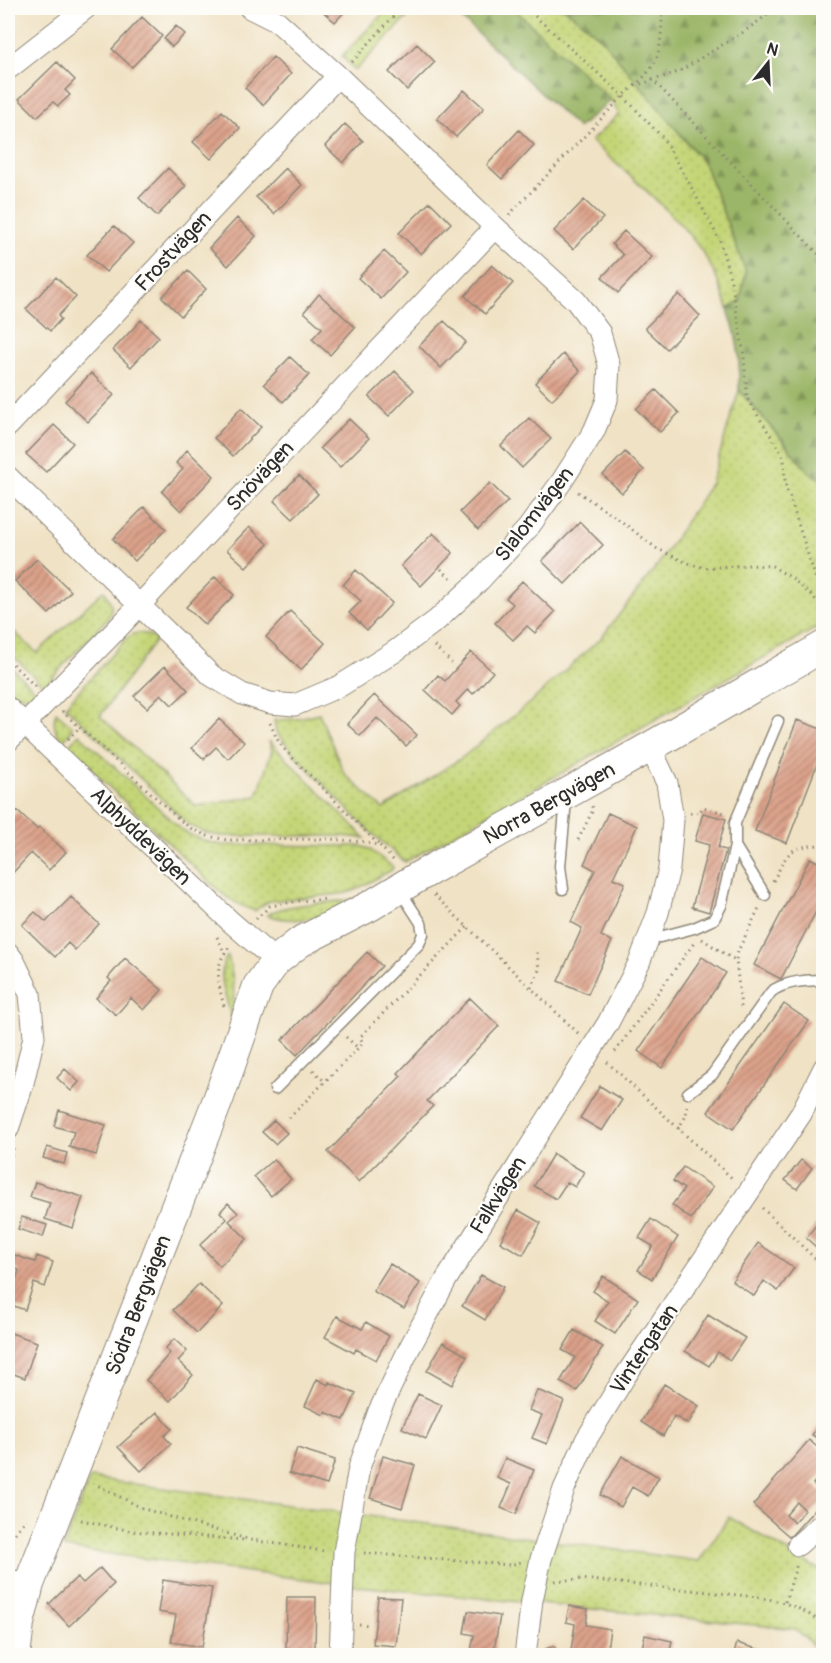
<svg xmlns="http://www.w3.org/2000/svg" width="831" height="1663" font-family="Pangolin,sans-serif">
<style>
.grass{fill:url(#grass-dots);stroke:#788051;stroke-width:1.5}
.forest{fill:url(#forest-firs);stroke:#63704a;stroke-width:1.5}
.building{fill:url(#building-hatch);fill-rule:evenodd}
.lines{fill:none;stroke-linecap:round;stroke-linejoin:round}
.lane-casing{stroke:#8e8678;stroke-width:13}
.street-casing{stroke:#8e8678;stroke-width:23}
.secondary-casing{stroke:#8e8678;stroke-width:32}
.path{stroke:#8e8678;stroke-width:3;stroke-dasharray:1.5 4.5;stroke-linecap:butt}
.lane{stroke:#fff;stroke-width:10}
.street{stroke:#fff;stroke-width:21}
.secondary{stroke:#fff;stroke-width:30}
.labels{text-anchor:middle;stroke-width:4.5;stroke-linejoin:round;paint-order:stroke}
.street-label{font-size:21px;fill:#2b2b2b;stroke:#fdfcf7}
</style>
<defs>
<pattern id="grass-dots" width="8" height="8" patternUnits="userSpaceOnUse" patternTransform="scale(1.5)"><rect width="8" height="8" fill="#c4d577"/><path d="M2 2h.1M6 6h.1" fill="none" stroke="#a9b767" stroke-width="1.8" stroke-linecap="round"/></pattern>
<pattern id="forest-firs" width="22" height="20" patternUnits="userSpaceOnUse" patternTransform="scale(1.5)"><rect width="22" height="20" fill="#9bb668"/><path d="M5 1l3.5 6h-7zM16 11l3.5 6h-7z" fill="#7f9456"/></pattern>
<pattern id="building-hatch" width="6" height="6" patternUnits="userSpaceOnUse" patternTransform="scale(1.5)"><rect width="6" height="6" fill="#dca28a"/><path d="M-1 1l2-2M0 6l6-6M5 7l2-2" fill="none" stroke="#b38471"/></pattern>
</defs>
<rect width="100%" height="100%" fill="#fdfcf7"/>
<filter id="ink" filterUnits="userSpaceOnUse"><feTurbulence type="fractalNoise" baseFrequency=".0167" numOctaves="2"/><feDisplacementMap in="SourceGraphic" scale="12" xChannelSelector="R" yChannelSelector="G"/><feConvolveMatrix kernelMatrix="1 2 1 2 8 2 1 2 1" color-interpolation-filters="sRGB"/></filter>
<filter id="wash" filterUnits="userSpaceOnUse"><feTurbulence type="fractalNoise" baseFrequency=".008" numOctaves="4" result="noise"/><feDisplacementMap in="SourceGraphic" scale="24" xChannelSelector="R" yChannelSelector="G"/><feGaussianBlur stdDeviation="1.35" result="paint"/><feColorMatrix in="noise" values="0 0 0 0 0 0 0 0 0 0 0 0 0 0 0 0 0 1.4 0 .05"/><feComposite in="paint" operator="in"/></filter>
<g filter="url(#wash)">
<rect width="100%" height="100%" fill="#f0e2c4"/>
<path class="grass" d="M388 8H416L355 71 342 56Z
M513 8H564L600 37 704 163 746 272 740 301 728 309C723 293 717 278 709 263 684 219 628 175 591 141L619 114 611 100Z
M739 390 811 474 823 480V624L405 862 366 828 294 754 276 732 274 720 296 719 319 713 344 773 383 809 463 757 533 700 601 638 659 563 711 483Z
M104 590C111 602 114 605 108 618L44 686 8 651V626L37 653Z
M140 633 149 635 156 640 100 716 196 806 257 796 272 750 269 741 365 838 341 836H220L205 833 189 825 65 706 126 639 133 634Z
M8 664 38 693C28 698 17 696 8 689Z
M56 712 72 726 71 732 62 741C55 731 52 723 56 712Z
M79 734 182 830C195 838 207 843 222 845L361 846 369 849 393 867 392 870 353 891 341 894 270 901 261 906 255 911C241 907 230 900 219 891L67 747Z
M355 899C345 904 335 911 324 915 307 921 284 921 267 915 282 903 333 903 355 899Z
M228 956C234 978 236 998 232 1021 229 1003 213 971 228 956Z
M90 1478 699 1561 729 1517 823 1572V1655L796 1629 357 1586 63 1548Z"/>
<path class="forest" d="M451 8H513L611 100 578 128Z
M564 8H823V480L811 474 739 390V355L735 332 728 309 740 301 746 272 704 163 600 37Z"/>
<g id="blocks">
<path class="building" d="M319 8H348L335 22Z
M142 17 162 36 132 67 112 49Z
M176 26 185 34 172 47 164 39Z
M417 44 435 62 407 90 389 72Z
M273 57 291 74 263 105 245 88Z
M57 62 75 80 65 90 70 95 58 106 53 102 37 117 19 99Z
M464 90 484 108 456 137 437 119Z
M222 111 240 128 211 159 193 142Z
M345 124 363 141 343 163 325 146Z
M519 130 534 145 502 179 487 165Z
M168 168 186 186 157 216 139 198Z
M285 168 302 185 274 214 256 197Z
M584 200 603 218 573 249 554 231Z
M430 202 451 223 421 254 399 233Z
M237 218 256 236 228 266 209 248Z
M114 226 133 243 106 272 87 255Z
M624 231 652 257 618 293 602 277 623 255 612 244Z
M384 251 406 272 381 299 358 278Z
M492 265 513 283 485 314 465 296Z
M188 271 206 289 181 316 162 297Z
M56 277 76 297 58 316 61 319 50 331 26 309Z
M319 294 355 327 330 355 312 339 322 328 304 312Z
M679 294 700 316 667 349 645 328Z
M141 320 159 337 131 367 113 350Z
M444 321 466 342 441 368 419 346Z
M563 354 580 371 552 400 535 383Z
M290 357 309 375 283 402 264 384Z
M395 371 414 390 389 416 369 397Z
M91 373 114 395 88 422 65 401Z
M656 390 679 413 660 432 636 409Z
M241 408 261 427 233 456 214 438Z
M529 418 551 439 522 468 501 446Z
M349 419 369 438 340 467 320 448Z
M54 425 73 443 46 472 26 454Z
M187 450 214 476 181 511 162 492 183 469 176 463Z
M625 452 644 470 622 493 603 475Z
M299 475 318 494 293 519 274 501Z
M490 483 508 501 478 530 460 512Z
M144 507 166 529 135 561 113 539Z
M580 522 603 545 565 584 542 561Z
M249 527 268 544 246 567 227 550Z
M433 533 453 553 421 586 401 566Z
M37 559 71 591 49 614 15 581Z
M356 570 392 603 367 630 349 613 361 601 343 585Z
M215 577 234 595 205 625 186 607Z
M522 581 555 612 535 633 527 626 513 640 495 623 513 604 506 598Z
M290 611 325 643 301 670 266 637Z
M471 652 493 672 473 694 468 689 456 702 460 706 452 715 425 690 438 675 445 681Z
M165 666 188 690 172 705 161 694 147 708 134 696Z
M374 695 417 735 406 746 377 718 360 736 347 724Z
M219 719 244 742 228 759 216 747 204 759 192 748Z
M797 720 824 730V746L787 843 755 831Z
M17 811 37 829 39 827 66 852 49 870 31 853 8 878V821Z
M608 813 637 826 613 878 625 883 601 936 612 941 588 994 558 981 582 928 571 922 595 870 584 864Z
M703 813 726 819 718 848 726 850 709 912 692 907 709 845 695 841Z
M810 858 824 865V896L781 979 754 965Z
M71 897 99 924 75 950 68 943 55 957 22 925 35 912 46 922Z
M367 952 382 966 297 1055 282 1040Z
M702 957 726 973 662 1068 638 1051Z
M125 958 162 990 144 1010 131 998 116 1015 96 998 111 981 108 978Z
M470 998 499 1026 427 1101 433 1106 359 1182 328 1152 401 1076 398 1073Z
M784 1004 809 1021 733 1129 708 1112Z
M65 1069 79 1082 71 1091 57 1078Z
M600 1086 622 1100 602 1131 580 1118Z
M59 1110 106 1125 96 1155 69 1147 74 1132 54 1126Z
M274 1120 287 1133 275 1144 262 1132Z
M47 1147 67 1153 64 1164 43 1158Z
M553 1154 584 1172 575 1187 567 1182 556 1199 534 1186Z
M274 1159 291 1179 271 1196 254 1176Z
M801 1160 812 1168 797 1189 785 1180Z
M683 1167 713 1187 691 1219 672 1205 684 1189 673 1181Z
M35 1182 83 1197 73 1228 45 1219 50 1203 30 1197Z
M228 1203 238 1213 229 1221 247 1239 220 1266 200 1245 227 1219 220 1212Z
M518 1210 541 1223 523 1255 500 1242Z
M22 1217 47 1225 43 1237 18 1229Z
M651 1219 678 1237 652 1279 638 1270 653 1246 639 1238Z
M817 1224 824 1229V1238L816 1247 806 1238Z
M758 1243 794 1268 778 1291 764 1281 754 1296 732 1281Z
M8 1253 35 1262 37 1256 53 1262 45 1287 34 1283 25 1310 8 1304 19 1270 8 1266Z
M390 1264 420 1283 404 1309 373 1291Z
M481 1275 503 1287 485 1320 462 1306Z
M603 1276 638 1299 615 1334 595 1321 608 1301 593 1291Z
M199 1284 223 1306 197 1333 173 1310Z
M708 1315 745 1338 730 1360 718 1352 709 1366 685 1351Z
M337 1316 362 1329 366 1322 389 1336 376 1360 356 1349 354 1353 325 1337Z
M574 1330 603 1347 577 1391 560 1382 575 1357 562 1350Z
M8 1332 37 1342 25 1378 8 1372Z
M174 1339 187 1351 178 1361 193 1375 170 1401 146 1380 170 1353 165 1349Z
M443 1342 467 1356 452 1385 427 1371Z
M317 1379 328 1385 329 1382 356 1394 344 1420 325 1412 324 1415 305 1406Z
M664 1384 699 1406 688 1424 674 1416 663 1436 641 1422Z
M537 1390 564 1401 547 1444 532 1438 542 1415 529 1410Z
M418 1394 442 1405 426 1439 402 1428Z
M157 1412 172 1429 164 1436 171 1444 141 1471 118 1447Z
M824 1416V1442L812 1435Z
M809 1440 824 1453V1471L813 1484 821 1491 824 1488V1499L790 1537 753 1505ZM797 1502 805 1510 794 1523 786 1515Z
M297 1448 335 1460 327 1485 289 1473Z
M383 1456 415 1465 402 1508 370 1498Z
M622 1456 659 1477 648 1496 632 1487 621 1507 600 1495Z
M505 1458 534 1470 516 1514 501 1508 511 1484 497 1478Z
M100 1568 114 1584 69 1626 49 1604 77 1577 83 1583Z
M163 1580 212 1588 202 1647 171 1642 176 1615 158 1612Z
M287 1597H316L315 1649H286Z
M378 1597 401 1598 396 1646 373 1644Z
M569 1606 588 1609 586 1625 610 1629 606 1656H595L571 1651 575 1624 566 1622Z
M468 1611 500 1616 493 1656 471 1652 474 1635 464 1633Z
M645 1635 672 1641 669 1656H640Z
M737 1643 761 1650 759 1656H733Z
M554 1646 557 1654 546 1656 543 1650Z"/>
</g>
</g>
<g filter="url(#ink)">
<use href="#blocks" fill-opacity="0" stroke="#8e8678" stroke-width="1.5"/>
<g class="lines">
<defs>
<path id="lane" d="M735 846 765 895
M563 889 560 866 566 800
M649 936 660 937 694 928 714 919 721 906 735 846V823L778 721
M275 1089 419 944 423 934 421 923 399 889
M688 1093 712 1075 771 992C783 982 808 980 824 980"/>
<path id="street" d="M8 69 86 8
M8 426 338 76
M8 477 212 676 242 694 270 703 295 705 340 686 394 652 437 620 478 582 528 528 562 481 594 431 607 400 609 365 600 333 576 301 495 227 338 76 278 22 250 8
M8 708 231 922 276 961
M8 741 119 627 495 227
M8 953 14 961 30 994 34 1037 22 1087 8 1129
M798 1545 824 1522
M8 1580 29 1584
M340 1656 344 1552 350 1519 359 1468 379 1411 410 1347 446 1280 608 1023 639 963 658 913 669 869 673 820 667 783 650 747
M525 1656 532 1600 541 1559 564 1489 586 1440 624 1378 801 1114 824 1068"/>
<path id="secondary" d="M15 1656 19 1623 29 1584 219 1097 258 986 276 961 300 942 370 906 418 877 650 747 824 646"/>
</defs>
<use href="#lane" class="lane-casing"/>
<use href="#street" class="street-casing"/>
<use href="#secondary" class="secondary-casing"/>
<path class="path" d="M526 8 623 96 663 138 689 183 720 241 732 285 744 355 747 398 784 457 785 483 824 604
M352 62 401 8
M652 79 824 260
M635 86 678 72 742 33 777 8
M509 215 623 96C633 87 646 77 653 65 662 51 662 24 662 8
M578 492 617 518 656 548 685 562 704 568 748 565 772 566 793 579 815 599 824 611
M441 569 453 580
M434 646 452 663
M8 660 35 686
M62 711 180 820 193 830 208 836 227 840 330 839 367 842 380 846 396 863
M270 723 277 739 284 749 379 845
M68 739 79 728
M690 813H699L703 807 724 813
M578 840 593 810 592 806
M773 881C789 852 787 846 824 845
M434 895 579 1034
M256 919 270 906 299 901 328 899
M217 937 224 952
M702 939 731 958 736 960
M531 988 539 970 537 952
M224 1006C218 983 213 964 231 945
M741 1007 736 960 738 951 759 908
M346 1037 358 1048
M615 1052 694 943
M607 1062 734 1180
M313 1070 325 1082
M289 1118 363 1043 360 1037 467 927
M678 1129 686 1116 687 1106
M8 1167 14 1146
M762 1208 824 1267
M93 1483 144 1509 201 1526 251 1540 324 1551
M81 1520 131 1531 244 1540
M8 1543 20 1526 27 1520
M364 1553 510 1565 521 1562
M555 1581 581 1579 758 1597C785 1602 802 1607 824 1625
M785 1602 797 1564
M359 1624 369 1625"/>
<use href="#lane" class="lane"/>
<use href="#street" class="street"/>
<use href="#secondary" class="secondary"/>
</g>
</g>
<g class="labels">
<g class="street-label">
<text transform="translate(173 251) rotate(-47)" y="7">Frostvägen</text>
<text transform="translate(260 476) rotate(-47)" y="7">Snövägen</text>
<text transform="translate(534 514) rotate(-52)" y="7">Slalomvägen</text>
<text transform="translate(549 803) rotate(-29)" y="7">Norra Bergvägen</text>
<text transform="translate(141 836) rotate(44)" y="7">Alphyddevägen</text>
<text transform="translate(498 1195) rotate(-58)" y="7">Falkvägen</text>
<text transform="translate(138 1305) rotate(-69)" y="7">Södra Bergvägen</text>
<text transform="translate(644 1349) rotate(-56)" y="7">Vintergatan</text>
</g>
</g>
<rect width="831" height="1663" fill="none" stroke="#fdfcf7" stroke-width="30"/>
<g transform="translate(768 63) rotate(18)" stroke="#fdfcf7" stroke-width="4.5" paint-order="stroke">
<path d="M0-4.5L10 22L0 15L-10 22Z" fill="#2b2b2b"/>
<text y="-9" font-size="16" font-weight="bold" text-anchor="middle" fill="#2b2b2b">N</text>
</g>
</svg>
